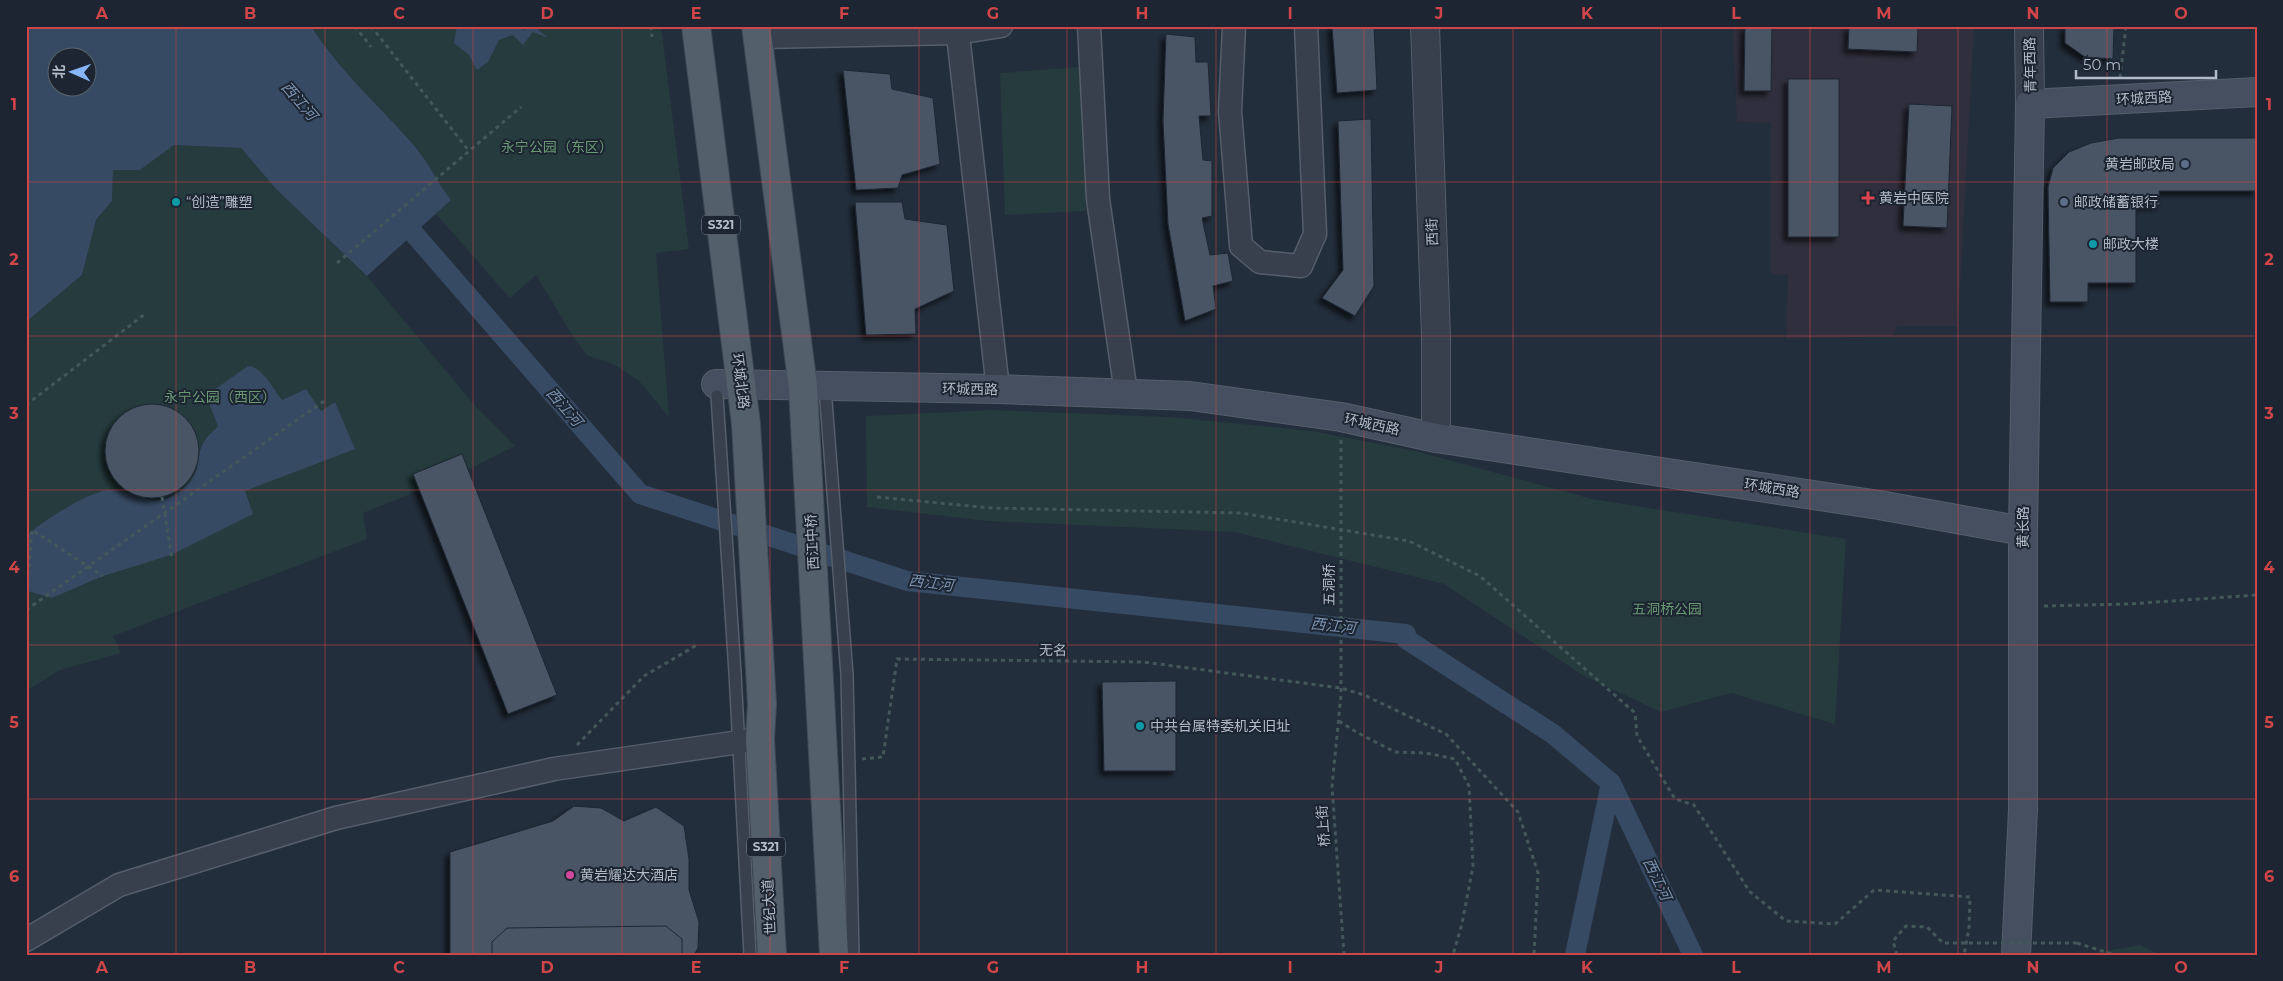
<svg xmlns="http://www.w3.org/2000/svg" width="2283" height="981" font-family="Montserrat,'Noto Sans SC',sans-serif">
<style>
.medical{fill:#302f3d}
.green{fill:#253b3d}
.water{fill:#364a63;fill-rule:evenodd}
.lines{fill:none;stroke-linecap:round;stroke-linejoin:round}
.canal{stroke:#364a63;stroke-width:20}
.building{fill:#495565;stroke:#1e2733;filter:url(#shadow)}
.service-casing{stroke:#555e6a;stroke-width:14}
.minor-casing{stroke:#555e6a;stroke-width:25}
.tertiary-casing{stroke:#555e6a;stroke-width:30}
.secondary-casing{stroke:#555e6a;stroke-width:30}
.primary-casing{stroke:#404955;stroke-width:30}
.path{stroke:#43585a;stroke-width:3;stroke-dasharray:4 4;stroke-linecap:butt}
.service{stroke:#37404c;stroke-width:11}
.minor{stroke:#37404c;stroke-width:22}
.tertiary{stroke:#37404c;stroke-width:28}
.secondary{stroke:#454f5f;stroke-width:28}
.primary{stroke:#545f6c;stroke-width:28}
.service-bridge-casing{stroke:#555e6a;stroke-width:14;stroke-linecap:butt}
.primary-bridge-casing{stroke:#404955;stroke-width:30;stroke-linecap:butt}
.path-bridge{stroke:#43585a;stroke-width:3;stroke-dasharray:4 4;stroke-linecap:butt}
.service-bridge{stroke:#37404c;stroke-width:11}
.primary-bridge{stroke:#545f6c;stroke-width:28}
.grid{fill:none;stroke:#cf4548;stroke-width:1;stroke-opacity:0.55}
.service-dot{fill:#5c6f8a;stroke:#1c2531;stroke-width:2}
.health-dot{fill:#e0444e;stroke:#1c2531;stroke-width:2}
.culture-dot{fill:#0f9aa8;stroke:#1c2531;stroke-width:2}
.hotel-dot{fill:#d1479c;stroke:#1c2531;stroke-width:2}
.labels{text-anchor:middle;stroke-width:4;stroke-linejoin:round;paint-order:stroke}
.shield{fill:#1c2531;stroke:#858e9b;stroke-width:1}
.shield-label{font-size:12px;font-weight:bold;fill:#b2bbc8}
.street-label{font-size:14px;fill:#b2bbc8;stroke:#1c2531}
.park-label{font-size:14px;fill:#699973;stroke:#1c2531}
.poi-label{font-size:14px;fill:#b2bbc8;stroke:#1c2531;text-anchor:start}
.water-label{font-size:15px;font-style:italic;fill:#7a92b0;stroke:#1c2531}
.neatline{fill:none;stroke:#cf4548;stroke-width:2}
.grid-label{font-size:16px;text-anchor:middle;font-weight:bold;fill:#cf4548}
</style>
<defs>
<filter id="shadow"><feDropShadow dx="-4.5" dy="4.5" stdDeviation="2.5" flood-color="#0009"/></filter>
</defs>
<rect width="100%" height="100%" fill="#232e3c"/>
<path class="medical" d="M1733 26H1974L1958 326H1897L1893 336 1786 339 1788 275 1771 274V123L1737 122Z"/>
<path class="green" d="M311 26H661L689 249 656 253 669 417 639 381 613 364 588 356 574 338 536 275 510 298 436 214 451 200C437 184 430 165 417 149 382 109 340 72 311 26Z
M1079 67 1086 211 1005 215 1000 73Z
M174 145 241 148 276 189 367 276 477 408 515 446 458 475 363 513 367 539 113 636 121 653 60 670 26 691V322L82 275 96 220 112 201 113 170H140Z
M994 410 1170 417 1312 431 1415 451 1592 499 1846 539 1835 724 1731 693 1661 712 1584 676 1444 584 1235 532 987 521 867 507 866 416Z
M2140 945 2160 955H2082Z"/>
<path class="water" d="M26 26H311C340 72 382 108 417 149 430 165 438 184 451 200L367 276 276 189 241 148 174 145 140 170H113L112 201 96 220 82 275 26 322ZM58 58H88V88H58Z
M457 26H520L523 30 534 26 548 38 533 32 523 45 513 35 499 40 488 62 477 70 469 55 454 43Z
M248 366C263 367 273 389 282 400L306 389 321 411 335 402 355 449 245 491 253 514 171 555 103 576 52 598 28 591 26 593V536C41 522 89 491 109 490 138 488 151 515 184 488 204 471 194 457 205 440 208 435 214 431 218 426L207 398 211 392Z"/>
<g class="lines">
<path class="canal" d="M396 213 640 494 907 581 1406 634V639L1553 734 1611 783 1693 955
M1575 955 1611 783"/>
</g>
<path class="building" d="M1332 26H1374L1377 90 1337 93Z
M1745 26H1772L1771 91H1744Z
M1849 26H1918L1917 52 1848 49Z
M2065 26H2114L2113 59 2085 57 2065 43Z
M1166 34 1195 37 1196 62H1208L1211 116H1199L1203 160 1212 161V216L1202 218 1210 255 1228 253 1233 281 1213 286 1216 309 1185 321 1168 224 1163 121Z
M843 70 890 74 892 89 933 98 940 164 902 175 898 188 856 190Z
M1788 79H1839V237H1788Z
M1909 104 1952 106 1947 228 1903 226Z
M1371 119 1374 286 1355 316 1322 298 1343 270 1338 121Z
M2119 138H2257V191H2159L2160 205H2136V283H2088V302H2050L2048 187 2053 168 2069 152 2091 143Z
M855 202H902L905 219 947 225 954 291 915 309 916 334 866 335Z
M105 451a47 47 0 1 1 94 0a47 47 0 1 1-94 0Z
M462 454 557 695 508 714 413 474Z
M1176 681V771H1104L1102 682Z
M574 806 601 808 624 821 656 807 684 826 689 859V890L699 922 698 948 694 955H450V852L553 821Z
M666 926 682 939V955H492V942L507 928Z"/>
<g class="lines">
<defs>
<path id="service" d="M825 388 829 440
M735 673 750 955
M847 675 853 955"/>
<path id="minor" d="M957 26 998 389
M1089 26 1098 199 1126 393
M1234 26 1230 111 1241 246 1260 262 1301 266 1315 234 1306 26
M757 37 957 33 1001 26
M26 940 119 885 336 818 554 769 760 739"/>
<path id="tertiary" d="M1425 26 1436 337V438
M2029 26 2030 104"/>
<path id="secondary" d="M716 384 998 389 1190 396 1341 417 1436 438 1879 505 2023 531
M2016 955 2023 809V531L2030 104 2257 92"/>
<path id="primary" d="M696 26 746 424
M756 26 803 387 805 425
M820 698 834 955
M762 704 760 739 772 955"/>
</defs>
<use href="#service" class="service-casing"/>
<use href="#minor" class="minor-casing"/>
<use href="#tertiary" class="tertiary-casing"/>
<use href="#secondary" class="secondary-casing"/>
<use href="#primary" class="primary-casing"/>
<path class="path" d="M355 26 371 47
M371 26 469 151
M651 26 652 37
M2120 78 2126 26
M337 263 521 107
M26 405 145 314
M1341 440V695L1332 786 1344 955
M162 497 172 559
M877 497 991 508 1241 513 1409 541 1480 576 1635 713 1637 736 1675 799 1694 805 1750 892 1786 921 1835 924 1874 890 1970 897 1969 928 1964 955
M27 591 32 530 103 576
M2044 606 2128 604 2257 595
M26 610 327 399
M1339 721 1358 733 1395 752 1426 753 1455 759 1469 786 1473 866 1462 924 1453 955
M577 745 644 676 697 645
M862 759 883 757 897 659 1143 662 1341 688 1364 695 1446 734 1518 812 1538 873 1534 955
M2077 943 2115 955"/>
<use href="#service" class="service"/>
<use href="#minor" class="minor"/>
<use href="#tertiary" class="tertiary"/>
<use href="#secondary" class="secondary"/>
<use href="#primary" class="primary"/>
<defs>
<path id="service-bridge" d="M717 396 735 673
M829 440 847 675"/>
<path id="primary-bridge" d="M746 424 762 704
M805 425 820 698"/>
</defs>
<use href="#service-bridge" class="service-bridge-casing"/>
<use href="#primary-bridge" class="primary-bridge-casing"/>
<path class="path-bridge" d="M1897 955 1893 941 1906 926 1927 927 1943 943H2077"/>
<use href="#service-bridge" class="service-bridge"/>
<use href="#primary-bridge" class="primary-bridge"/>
</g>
<path class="grid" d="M176 26V955M325 26V955M473 26V955M622 26V955M770 26V955M919 26V955M1067 26V955M1216 26V955M1364 26V955M1513 26V955M1661 26V955M1810 26V955M1958 26V955M2107 26V955M26 182H2257M26 336H2257M26 490H2257M26 645H2257M26 799H2257"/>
<g class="service-dot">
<circle cx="2185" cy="164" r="5"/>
<circle cx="2064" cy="202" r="5"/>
</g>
<path class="health-dot" d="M1865.5 190.5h5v5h5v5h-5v5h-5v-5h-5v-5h5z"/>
<g class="culture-dot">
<circle cx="176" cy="202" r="5"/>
<circle cx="2093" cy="244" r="5"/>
<circle cx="1140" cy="726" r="5"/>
</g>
<circle class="hotel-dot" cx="570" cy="875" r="5"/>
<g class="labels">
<g class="shield">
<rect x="702" y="215.5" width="38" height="19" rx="4"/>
<rect x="747" y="837.5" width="38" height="19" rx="4"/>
</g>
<g class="shield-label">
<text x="721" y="229">S321</text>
<text x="766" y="851">S321</text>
</g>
<g class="street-label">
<text transform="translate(2030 65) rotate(-91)" y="5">青年西路</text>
<text transform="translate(2144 98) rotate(-3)" y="5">环城西路</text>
<text transform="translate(1432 232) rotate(-92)" y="5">西街</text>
<text transform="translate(741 381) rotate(83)" y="5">环城北路</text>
<text transform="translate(970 389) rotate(1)" y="5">环城西路</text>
<text transform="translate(1372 424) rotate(12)" y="5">环城西路</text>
<text transform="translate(1772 488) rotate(9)" y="5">环城西路</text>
<text transform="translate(2023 527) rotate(-90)" y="5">黄长路</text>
<text transform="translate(812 542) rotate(-93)" y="5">西江中桥</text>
<text transform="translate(1329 585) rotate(-90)" y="5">五洞桥</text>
<text transform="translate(1053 650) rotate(1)" y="5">无名</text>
<text transform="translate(1323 826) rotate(-94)" y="5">桥上街</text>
<text transform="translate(769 907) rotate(-93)" y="5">世纪大道</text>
</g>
<g class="park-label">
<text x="557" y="152">永宁公园（东区）</text>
<text x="220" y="402">永宁公园（西区）</text>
<text x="1667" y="614">五洞桥公园</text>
</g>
<g class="poi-label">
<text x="2175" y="169" text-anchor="end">黄岩邮政局</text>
<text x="1879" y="203">黄岩中医院</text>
<text x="186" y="207">“创造”雕塑</text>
<text x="2074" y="207">邮政储蓄银行</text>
<text x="2103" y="249">邮政大楼</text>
<text x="1150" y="731">中共台属特委机关旧址</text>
<text x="580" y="880">黄岩耀达大酒店</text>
</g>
<g class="water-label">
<text transform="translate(299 101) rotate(49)" y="5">西江河</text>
<text transform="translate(564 407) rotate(49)" y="5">西江河</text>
<text transform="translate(931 583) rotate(7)" y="5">西江河</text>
<text transform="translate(1333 626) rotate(6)" y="5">西江河</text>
<text transform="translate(1657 879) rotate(64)" y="5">西江河</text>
</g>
</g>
<rect width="2283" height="981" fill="none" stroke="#1c2531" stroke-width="55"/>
<g transform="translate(72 72) rotate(272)"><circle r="24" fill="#1c2531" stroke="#58616d"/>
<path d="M0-4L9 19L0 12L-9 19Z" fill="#86b5f9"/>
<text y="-8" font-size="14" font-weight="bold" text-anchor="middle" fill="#b2bbc8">北</text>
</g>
<path d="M2076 70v8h140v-8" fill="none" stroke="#b2bbc8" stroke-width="2.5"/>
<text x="2083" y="70" font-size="15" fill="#b2bbc8" stroke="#1c2531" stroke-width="4" paint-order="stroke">50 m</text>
<rect x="28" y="28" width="2228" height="926" class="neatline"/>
<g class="grid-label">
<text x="102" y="19">A</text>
<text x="250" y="19">B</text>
<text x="399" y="19">C</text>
<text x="547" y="19">D</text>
<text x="696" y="19">E</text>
<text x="844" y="19">F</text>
<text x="993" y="19">G</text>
<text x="1142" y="19">H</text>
<text x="1290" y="19">I</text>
<text x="1439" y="19">J</text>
<text x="1587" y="19">K</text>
<text x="1736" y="19">L</text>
<text x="1884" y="19">M</text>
<text x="2033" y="19">N</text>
<text x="2181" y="19">O</text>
<text x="14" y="110">1</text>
<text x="2269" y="110">1</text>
<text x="14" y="265">2</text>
<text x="2269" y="265">2</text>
<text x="14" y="419">3</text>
<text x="2269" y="419">3</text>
<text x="14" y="573">4</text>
<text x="2269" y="573">4</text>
<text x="14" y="728">5</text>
<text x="2269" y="728">5</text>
<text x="14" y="882">6</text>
<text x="2269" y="882">6</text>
<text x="102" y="973">A</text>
<text x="250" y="973">B</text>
<text x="399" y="973">C</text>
<text x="547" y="973">D</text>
<text x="696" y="973">E</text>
<text x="844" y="973">F</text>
<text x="993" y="973">G</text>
<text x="1142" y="973">H</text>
<text x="1290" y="973">I</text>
<text x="1439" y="973">J</text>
<text x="1587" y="973">K</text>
<text x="1736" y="973">L</text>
<text x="1884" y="973">M</text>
<text x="2033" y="973">N</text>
<text x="2181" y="973">O</text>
</g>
</svg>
